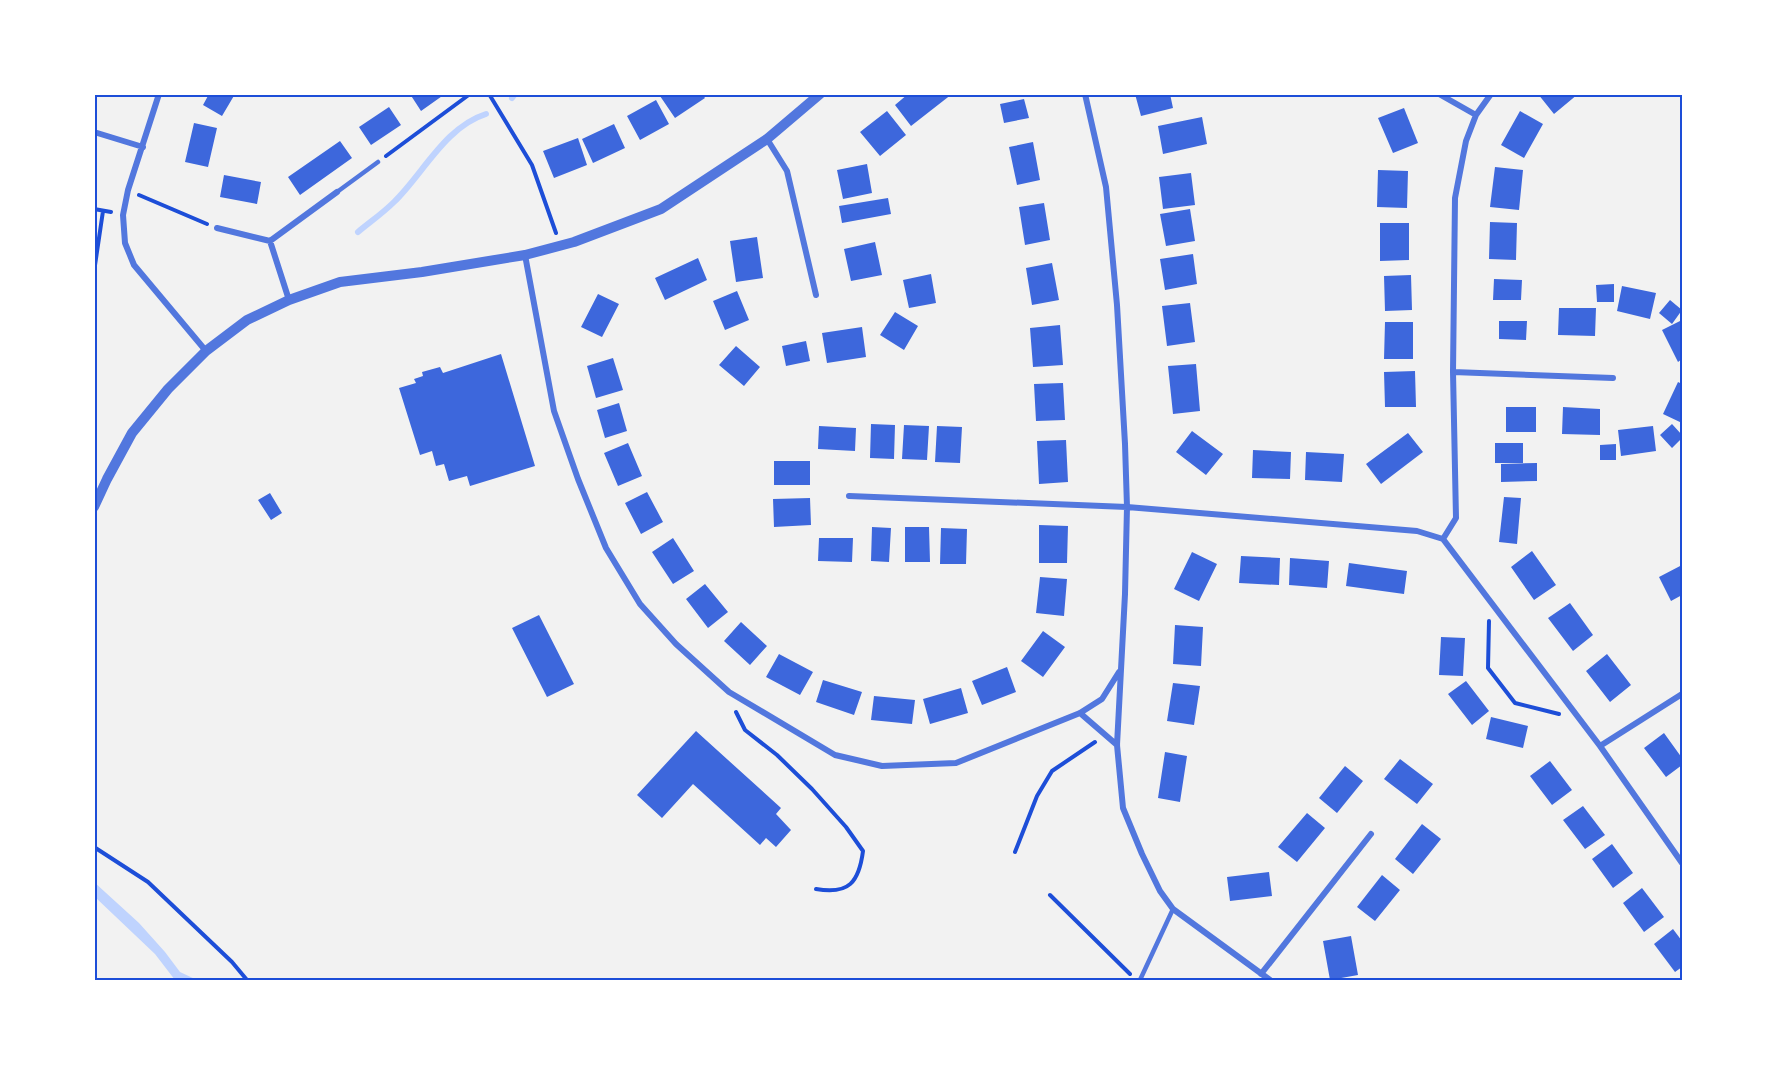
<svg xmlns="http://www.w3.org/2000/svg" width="1777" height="1075" font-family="Arial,sans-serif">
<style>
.water{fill:#bfd3fe}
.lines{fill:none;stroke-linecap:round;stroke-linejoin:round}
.stream{stroke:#bfd3fe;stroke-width:6}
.building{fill:#3d67dc}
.path{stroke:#1d4ed8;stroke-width:4}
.service{stroke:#5277de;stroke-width:4.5}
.minor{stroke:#5277de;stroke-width:6}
.tertiary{stroke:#5277de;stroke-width:10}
.neatline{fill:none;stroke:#1d4ed8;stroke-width:2}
</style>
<rect width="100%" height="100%" fill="#f2f2f2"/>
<path class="water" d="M94 882 139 923 165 952 180 972 197 980H175L155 954 95 897Z"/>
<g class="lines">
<path class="stream" d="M512 98 515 94
M358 232C370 222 383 213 394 202 423 174 445 127 486 114"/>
</g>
<path class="building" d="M209 94H235L222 116 203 105Z
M410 94H445L421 111Z
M662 94H702L705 98 675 118 660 96Z
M908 94H952L911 126 895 105Z
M1135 94H1170L1173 108 1141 116Z
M1538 94H1578L1554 114Z
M1024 99 1029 118 1004 123 1000 104Z
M656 100 669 124 640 140 627 116Z
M389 107 401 125 371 145 359 127Z
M1404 108 1418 143 1393 153 1378 118Z
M887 111 906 135 880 156 860 132Z
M1520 111 1543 124 1524 158 1501 145Z
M1202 117 1207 144 1163 154 1158 126Z
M194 123 217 128 208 167 185 162Z
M614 124 625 148 593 163 582 139Z
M578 138 587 165 554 178 543 151Z
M340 141 352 158 300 195 288 177Z
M1033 142 1040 180 1017 185 1009 147Z
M867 164 872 193 843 199 837 170Z
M1495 167 1523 170 1519 210 1490 207Z
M1378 170 1408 171 1407 208 1377 207Z
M1191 173 1195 205 1163 209 1159 177Z
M224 175 261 182 257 204 220 197Z
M888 198 891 214 842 223 839 206Z
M1044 203 1050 240 1025 245 1019 207Z
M1190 209 1195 241 1166 246 1160 214Z
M1490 222 1517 223 1516 260 1489 259Z
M1380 223H1409V260L1380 261Z
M757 237 763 278 736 282 730 241Z
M875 242 882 275 851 281 844 249Z
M1193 254 1197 284 1165 290 1160 259Z
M698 258 707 280 665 300 655 278Z
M1052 263 1059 300 1032 305 1026 268Z
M931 274 936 303 909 308 903 280Z
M1411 275 1412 310 1385 311 1384 276Z
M1494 279 1522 280 1521 300H1493Z
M1614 284V302H1597L1596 285Z
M1622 286 1656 293 1650 319 1617 311Z
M737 291 749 320 725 330 713 301Z
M598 294 619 304 602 337 581 327Z
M1670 300 1682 310 1672 324 1659 313Z
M1190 303 1195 342 1167 346 1162 306Z
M1559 308H1596L1595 336 1558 335Z
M895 312 918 326 904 350 880 335Z
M1682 320V359L1678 362 1662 330Z
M1499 321H1527L1526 340 1499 339Z
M1385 322H1413V359H1384Z
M1060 325 1063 365 1033 367 1030 328Z
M862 327 866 357 827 363 822 333Z
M806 341 810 361 786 366 782 346Z
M736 346 760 367 744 386 719 365Z
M501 354 535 466 470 486 467 476 449 481 444 464 436 466 432 451 420 455 399 388 416 383 414 379 423 376 422 372 440 367 443 373Z
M613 358 623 390 596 398 587 366Z
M1196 364 1200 411 1173 414 1168 366Z
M1415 371 1416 407H1385L1384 372Z
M1678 382 1682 384V423L1663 414Z
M1063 383 1065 420 1036 421 1034 384Z
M619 403 627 431 605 438 597 410Z
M1506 407H1536V432H1506Z
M1563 407 1600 409V435L1562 434Z
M871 424 895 425 894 459 870 458Z
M1672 424 1682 435V438L1672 448 1660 435Z
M904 425 929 426 927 460 902 459Z
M819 426 856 428 855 451 818 449Z
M937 426 962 427 960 463 935 462Z
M1653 426 1656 451 1621 456 1618 430Z
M1192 431 1223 454 1206 475 1176 452Z
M1408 433 1423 452 1381 484 1366 464Z
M1066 440 1068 482 1039 484 1037 441Z
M628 443 642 476 618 486 604 453Z
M1495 443H1523V463H1495Z
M1616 444V460H1600V445Z
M1253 450 1291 452 1290 479 1252 478Z
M1306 452 1344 454 1342 482 1305 480Z
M774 461H810V485H774Z
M1537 463V481L1501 482V464Z
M647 492 663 522 641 534 625 503Z
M270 493 282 513 271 520 258 500Z
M1504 497 1521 498 1517 544 1499 542Z
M810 498 811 525 774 527 773 499Z
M1039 525 1068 526 1067 563H1039Z
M872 527 891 528 889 562 871 561Z
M905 527H929L930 562H905Z
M941 528 967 529 966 564H940Z
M673 538 694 571 673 584 652 552Z
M819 538H853L852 562 818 561Z
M1532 551 1556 585 1534 600 1511 567Z
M1192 552 1217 564 1199 601 1174 589Z
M1241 556 1280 558 1279 585 1239 583Z
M1290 558 1329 561 1327 588 1289 585Z
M1349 563 1407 571 1404 594 1346 586Z
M1682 565V595L1671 601 1659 577Z
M1040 577 1067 579 1064 616 1036 613Z
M705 584 728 612 708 628 686 599Z
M1570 603 1593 635 1573 651 1548 618Z
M539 615 574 684 547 697 512 628Z
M741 622 767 646 750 665 724 641Z
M1175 625 1203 627 1201 666 1173 664Z
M1043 631 1065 647 1043 677 1021 661Z
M1441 637 1465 638 1463 676 1439 675Z
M779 654 813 672 800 695 766 677Z
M1607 654 1631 685 1610 702 1586 671Z
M1007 667 1016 692 982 705 972 681Z
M823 680 862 692 854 715 816 702Z
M1466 681 1489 711 1472 725 1448 694Z
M1173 683 1200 686 1194 725 1167 721Z
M961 688 968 713 930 724 923 699Z
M874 696 915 700 912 724 871 720Z
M1491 717 1528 726 1523 748 1486 739Z
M696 731 781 808 776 814 791 830 776 847 766 838 760 845 693 784 662 818 637 795Z
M1664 733 1682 758V765L1666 777 1644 748Z
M1165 752 1187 756 1180 802 1158 798Z
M1400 759 1433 784 1417 804 1384 779Z
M1550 761 1572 790 1552 805 1530 776Z
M1345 766 1363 781 1337 813 1319 798Z
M1583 806 1605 835 1585 849 1563 820Z
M1307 813 1325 828 1297 862 1278 847Z
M1422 824 1441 839 1413 874 1395 859Z
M1612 844 1633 873 1613 888 1592 859Z
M1269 872 1272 896 1230 901 1227 877Z
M1382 875 1400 890 1375 921 1357 907Z
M1642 888 1664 917 1644 932 1623 903Z
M1673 929 1682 941V967L1675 972 1654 944Z
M1351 936 1358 975 1330 980 1323 941Z"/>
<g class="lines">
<path class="path" d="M489 94 532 165 556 233
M386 156 470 94
M139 195 207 224
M94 209 111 212
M94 272 103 211
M1489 621 1488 668 1515 703 1559 714
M736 712 745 730 777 755 812 789 846 827 863 851C859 882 849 895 816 889
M94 847 148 882 232 962 247 980
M1015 852 1037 796 1052 771 1095 742
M1050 895 1130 974"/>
<path class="service" d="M337 192 378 162
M1140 980 1173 909"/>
<path class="minor" d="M159 94 128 190 123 215 125 243 134 265 206 351
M1085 94 1106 187 1117 305 1125 444 1127 507 1125 594 1117 745 1123 808 1142 854 1160 891 1173 909 1270 980
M1439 94 1476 115
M94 132 143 147
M767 139 787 171 816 295
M217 228 270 241
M525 255 554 411 578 479 606 548 640 604 676 644 729 692 835 755 882 766 956 763 1080 713 1102 699 1119 672
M289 300 270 241 337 192
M1453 372 1613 378
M849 496 1127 507 1417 531 1443 539 1600 746 1682 863
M1443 539 1456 518 1453 372 1455 198 1466 141 1476 115 1491 94
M1080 713 1117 745
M1600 746 1682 694
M1261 974 1371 834"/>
<path class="tertiary" d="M94 507 107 479 132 433 168 389 206 351 247 320 289 300 340 282 422 272 525 255 574 242 661 209 767 139 820 94"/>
</g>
<rect width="1777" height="1075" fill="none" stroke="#ffffff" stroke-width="192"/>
<rect x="96" y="96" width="1585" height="883" class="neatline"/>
</svg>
